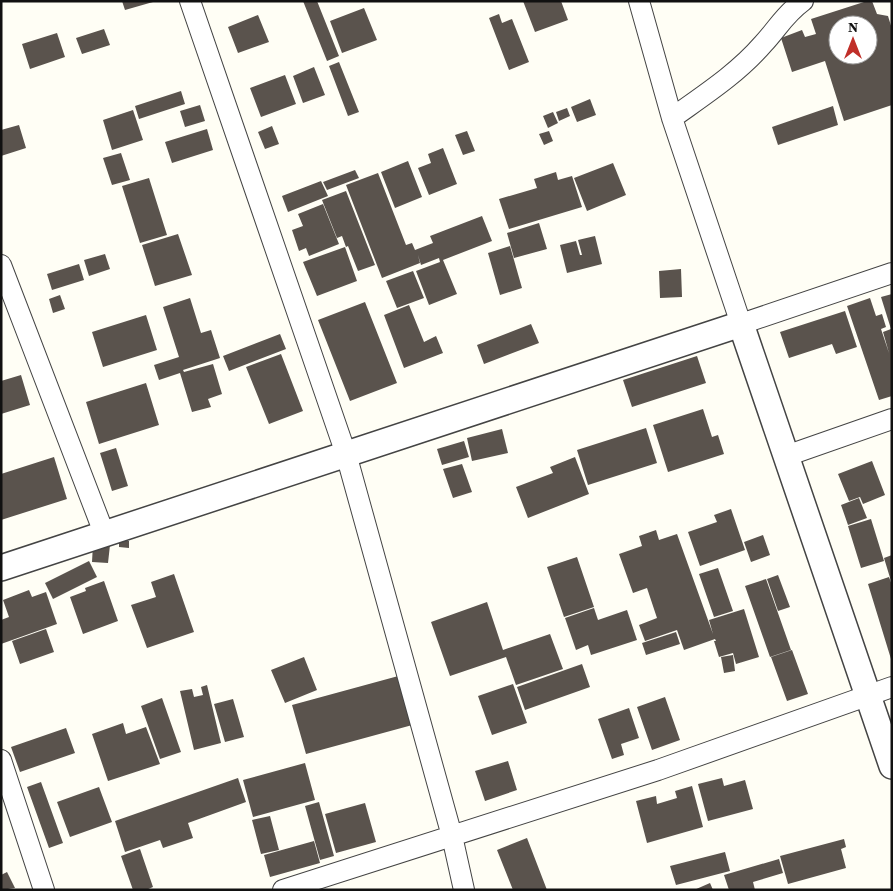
<svg xmlns="http://www.w3.org/2000/svg" width="893" height="891" font-family="'Source Serif 4',serif">
<style>
.building{fill:#5a534d;fill-rule:evenodd}
.lines{fill:none;stroke-linecap:round;stroke-linejoin:round}
.minor-casing{stroke:#444;stroke-width:22}
.tertiary-casing{stroke:#444;stroke-width:28}
.minor{stroke:#fff;stroke-width:20}
.tertiary{stroke:#fff;stroke-width:25}
</style>
<rect width="100%" height="100%" fill="#fffef5"/>
<path class="building" d="M122 1H153V2L125 10Z
M303 1H317L339 56 327 61Z
M523 1H561L568 20 535 32Z
M867 1H872L877 14 888 16 892 29V105L844 121 825 61 792 72 781 38 802 30 805 37 816 34 811 19ZM838 25H868V55H838Z
M364 8 377 40 342 53 330 21Z
M499 14 502 23 512 19 529 62 509 70 489 18Z
M258 15 269 42 238 53 228 27Z
M104 29 110 45 82 54 76 38Z
M57 33 65 57 30 69 22 44Z
M339 62 359 112 348 116 329 66Z
M314 67 325 95 303 103 293 76Z
M285 75 296 104 261 117 250 88Z
M181 91 185 104 139 119 135 106Z
M590 99 596 115 577 122 571 107Z
M200 105 205 121 185 127 180 111Z
M833 106 838 125 778 145 772 127Z
M567 108 570 116 559 121 556 112Z
M133 110 143 140 112 150 103 120Z
M553 112 558 123 548 128 543 116Z
M19 125 26 148 1 156V130Z
M272 126 279 144 265 149 258 132Z
M207 129 213 150 172 163 165 142Z
M467 131 475 151 463 155 455 135Z
M549 131 553 141 544 145 539 134Z
M443 148 457 184 429 195 418 168 431 163 428 154Z
M121 153 130 180 112 185 103 158Z
M408 161 422 197 395 208 381 172Z
M613 163 626 195 587 211 574 178Z
M355 170 359 178 327 190 323 182Z
M556 172 558 180 572 176 582 207 509 229 499 199 537 188 534 179Z
M378 173 406 245 412 243 415 250 433 243 430 236 482 216 492 241 443 260 457 294 429 305 416 271 440 262 439 258 421 265 418 255 420 263 382 278 346 185Z
M149 178 167 235 140 243 122 186Z
M321 181 328 196 288 212 282 196Z
M346 191 375 265 358 271 348 246 346 247 342 236 337 238 322 200Z
M323 204 339 244 309 256 306 248 299 251 292 230 303 226 298 214Z
M539 223 547 249 514 258 507 233Z
M178 234 192 275 155 286 142 245Z
M595 236 602 264 567 273 560 245 576 241 580 255H582L578 240Z
M510 246 522 288 500 295 488 253Z
M345 247 357 281 317 296 303 262Z
M105 254 110 269 89 276 84 260Z
M79 264 84 280 52 290 47 274Z
M681 269 682 297 660 298 659 271Z
M413 271 424 298 397 308 386 281Z
M892 294V396L879 400 847 306 870 298 876 316 882 314 886 327 881 329 889 353 883 332 891 329 881 297Z
M60 295 65 309 53 313 49 299Z
M190 298 201 333 211 330 220 358 183 370 184 372 213 364 222 394 208 399 211 407 192 412 180 373 159 380 154 365 179 357 163 307Z
M365 302 397 383 350 401 318 320Z
M409 305 424 342 436 336 443 353 404 368 384 315Z
M845 311 857 347 836 354 832 344 789 358 780 332Z
M146 315 157 350 103 367 92 332Z
M531 324 539 343 484 364 477 345Z
M280 334 286 349 229 371 223 356Z
M281 354 303 411 269 424 246 367Z
M697 356 706 383 632 407 623 380Z
M21 375 30 405 1 414V381Z
M146 383 159 425 99 444 86 402Z
M703 409 712 437 718 435 724 454 668 472 653 425Z
M646 428 657 463 588 485 577 450Z
M502 429 508 453 472 461 467 438Z
M464 441 469 457 442 465 437 449Z
M116 448 128 486 112 491 100 453Z
M54 457 67 499 1 520V474Z
M575 457 589 494 528 518 516 487 553 473 550 467Z
M872 461 885 495 863 504 860 497 849 501 838 474Z
M462 464 472 492 453 498 443 469Z
M859 498 867 518 848 525 841 505Z
M731 509 745 550 700 566 688 532 717 522 714 515Z
M871 519 884 561 861 568 848 526Z
M656 530 659 540 677 534 713 634 709 620 744 609 759 657 736 664 733 653 719 657 714 641H716L715 639 684 650 677 630 645 641 639 625 657 618 647 588 633 593 619 554 642 546 639 536Z
M763 535 770 555 751 562 744 542Z
M119 541H129V548L119 547Z
M93 544 110 545 108 563 92 562Z
M892 555V581H891L884 558Z
M577 557 594 607 564 617 547 567Z
M89 561 97 577 53 599 45 583Z
M718 568 733 611 714 617 699 574Z
M174 574 194 632 147 648 131 605 156 597 151 582Z
M778 575 790 607 778 611 767 579Z
M889 577 892 585 891 659 868 584Z
M766 579 791 650 770 657 745 586Z
M104 581 118 621 83 634 70 597 86 591 85 588Z
M29 590 32 597 46 592 57 624 1 644V620L9 617 3 600Z
M487 602 503 650 550 634 563 669 516 685 506 657 450 676 431 622Z
M594 608 598 620 627 610 637 640 591 655 588 645 576 650 565 618Z
M46 629 54 652 20 664 12 641Z
M676 632 680 644 646 655 642 643Z
M792 650 808 694 787 701 771 657Z
M733 655 735 671 724 673 721 657Z
M304 657 317 690 285 703 271 670Z
M582 664 590 687 525 710 517 687Z
M402 675 416 724 306 754 292 705Z
M513 684 527 723 492 735 478 696Z
M207 685 221 743 194 750 180 691 192 689 194 697 203 695 201 687Z
M665 697 680 740 652 750 637 707Z
M162 698 181 752 160 759 141 706Z
M233 699 244 737 225 742 214 704Z
M629 708 639 738 621 744 624 755 612 759 598 719Z
M123 723 126 734 146 727 160 764 108 781 92 734Z
M66 728 75 753 20 772 11 747Z
M508 761 517 790 485 801 475 771Z
M305 763 315 800 253 817 243 780Z
M238 778 246 802 188 823 193 838 163 848 160 840 125 852 115 821Z
M722 778 724 786 745 780 753 809 708 821 698 784Z
M41 782 63 843 49 848 27 787Z
M692 786 703 827 647 843 636 801 656 796 657 804 677 798 675 791Z
M99 787 112 822 70 837 57 802Z
M319 802 334 856 320 860 305 806Z
M365 803 376 842 336 853 325 814Z
M270 816 279 850 261 854 252 820Z
M527 838 547 890H513L497 850Z
M844 839 846 847 841 849 846 868 788 884 780 856Z
M314 841 320 863 270 877 264 855Z
M140 849 153 887 146 890H133L121 856Z
M725 852 730 871 676 885 670 866Z
M779 859 783 873 753 882 755 890H729L724 875Z
M7 872 15 888 1 890V875Z
M710 883 713 890H694Z"/>
<g class="lines">
<defs>
<path id="minor" d="M190 1 346 454 452 836 464 890
M639 1 672 118 741 324 892 273
M672 118C704 95 737 74 763 44 778 28 784 15 803 1
M1 265 104 533
M786 456 892 419
M1 760 44 890
M283 890 658 770 892 687"/>
<path id="tertiary" d="M1 568 741 324 892 766"/>
</defs>
<use href="#minor" class="minor-casing"/>
<use href="#tertiary" class="tertiary-casing"/>
<use href="#minor" class="minor"/>
<use href="#tertiary" class="tertiary"/>
</g>
<rect width="893" height="891" fill="none" stroke="#111111" stroke-width="5"/>
<g transform="translate(853 40)"><circle r="24" fill="#ffffff" stroke="#a0a0a0"/>
<path d="M0-4L9 19L0 12L-9 19Z" fill="#c02f29"/>
<text y="-8" font-size="14" font-weight="bold" text-anchor="middle" fill="#111111">N</text>
</g>
</svg>
